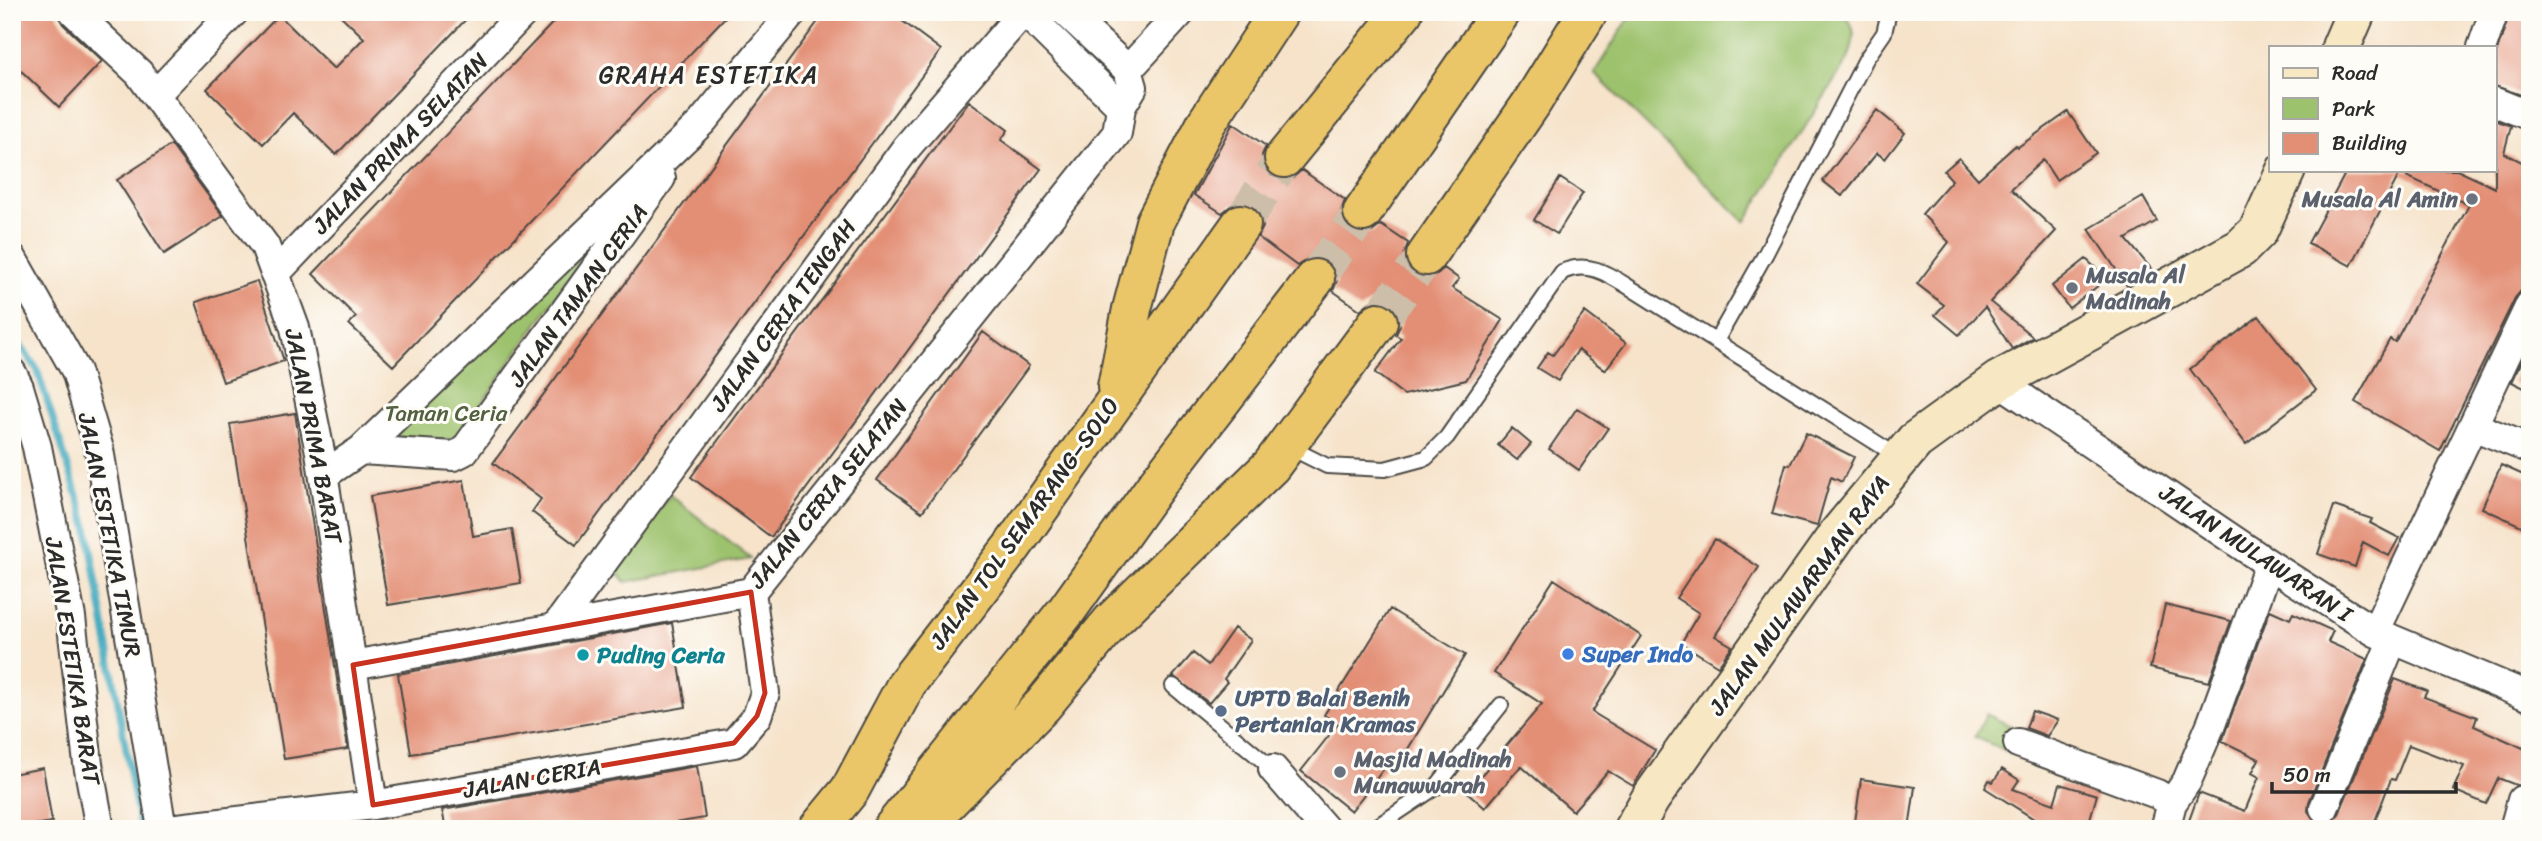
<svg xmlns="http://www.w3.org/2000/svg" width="2542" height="841" font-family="Sriracha,sans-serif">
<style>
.green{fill:#9dc26d;stroke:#64764c;stroke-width:2}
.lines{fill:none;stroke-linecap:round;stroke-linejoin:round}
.stream{stroke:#3fa9be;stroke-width:7}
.building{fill:#e38f76}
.highway-tunnel{stroke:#cdbeaa;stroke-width:38;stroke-dasharray:38 19;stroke-linecap:butt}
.lane-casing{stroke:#494743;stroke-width:18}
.street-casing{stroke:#494743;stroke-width:32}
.secondary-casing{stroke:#494743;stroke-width:42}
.highway-casing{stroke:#494743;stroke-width:42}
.lane{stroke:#fff;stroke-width:14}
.street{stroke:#fff;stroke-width:28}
.secondary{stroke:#f7e8c3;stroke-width:38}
.highway{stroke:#ebc669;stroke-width:38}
.marked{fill:none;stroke:#c8321e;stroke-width:5;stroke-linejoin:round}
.worship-dot{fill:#6b7280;stroke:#fdfcf7;stroke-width:2.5}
.shop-dot{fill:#3f7fe0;stroke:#fdfcf7;stroke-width:2.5}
.culture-dot{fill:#0f9aa8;stroke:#fdfcf7;stroke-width:2.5}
.service-dot{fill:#5c6f8a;stroke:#fdfcf7;stroke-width:2.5}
.labels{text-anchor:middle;stroke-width:6;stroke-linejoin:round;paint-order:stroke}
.street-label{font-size:23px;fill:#2b2b2b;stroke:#fdfcf7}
.worship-label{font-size:23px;font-weight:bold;fill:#5b616d;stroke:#fdfcf7;text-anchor:start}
.park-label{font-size:23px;fill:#536042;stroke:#fdfcf7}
.shop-label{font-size:23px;font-weight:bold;fill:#366cbe;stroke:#fdfcf7;text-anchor:start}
.culture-label{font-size:23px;font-weight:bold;fill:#0d838f;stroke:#fdfcf7;text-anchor:start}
.service-label{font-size:23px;font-weight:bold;fill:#4e5e75;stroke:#fdfcf7;text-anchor:start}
.neighbourhood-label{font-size:24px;letter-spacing:2px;fill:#2b2b2b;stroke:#fdfcf7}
</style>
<rect width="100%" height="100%" fill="#fdfcf7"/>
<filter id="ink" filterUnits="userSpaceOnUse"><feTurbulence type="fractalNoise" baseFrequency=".0143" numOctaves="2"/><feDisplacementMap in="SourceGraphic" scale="14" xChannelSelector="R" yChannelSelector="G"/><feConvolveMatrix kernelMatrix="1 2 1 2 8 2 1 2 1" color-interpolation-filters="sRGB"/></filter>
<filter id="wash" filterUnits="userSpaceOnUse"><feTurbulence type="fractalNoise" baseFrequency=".00686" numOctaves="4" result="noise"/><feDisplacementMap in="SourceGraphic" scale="28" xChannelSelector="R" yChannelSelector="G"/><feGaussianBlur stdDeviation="1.57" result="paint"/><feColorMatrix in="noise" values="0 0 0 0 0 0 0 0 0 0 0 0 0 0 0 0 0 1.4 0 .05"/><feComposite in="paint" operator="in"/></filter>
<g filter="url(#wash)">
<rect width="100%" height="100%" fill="#f6e3ca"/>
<path class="green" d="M1633 12H1843C1858 29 1855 39 1848 59L1745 222 1594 73Z
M624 199 457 439 395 445 392 433Z
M670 495 751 559 626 582 614 568Z
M1986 714 2017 729 2006 751 1975 737Z"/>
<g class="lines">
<path class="stream" d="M12 333 37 369 87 526 140 829"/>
</g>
<g id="blocks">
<path class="building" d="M12 12H56L63 24 102 61 59 107 12 62Z
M337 12H473L336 155 293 113 263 144 207 89 279 15 334 69 364 38Z
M563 12H730L393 366 349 324 356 317 313 274Z
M825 12H890L941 50 576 545 532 512 541 499 493 463Z
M2510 12H2530V98L2495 86V57Z
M969 101 1008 130 1001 140 1041 169 771 537 691 477Z
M1877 110 1905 133 1885 159 1877 153 1842 196 1823 181Z
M2068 112 2096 153 2056 180 2043 160 2011 189 2056 231 1990 302 2033 337 2012 349 1985 307 1959 335 1935 315 1944 305 1917 284 1949 242 1922 214 1952 180 1944 171 1959 158 1978 179 2016 145 2018 147Z
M2495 120 2511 126 2504 153 2530 166V289L2521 291 2515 298 2440 451 2355 402 2390 339 2395 342 2469 205 2400 173 2351 266 2308 243 2347 170H2457L2495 188Z
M1233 123 1266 146 1262 155 1263 165 1271 175 1281 180 1291 179 1302 170 1345 200 1341 211 1343 221 1350 230 1362 234 1372 232 1381 225 1408 243 1404 255 1407 266 1413 274 1425 278 1436 275 1444 268 1459 279 1452 288 1503 320 1466 380 1404 395 1375 373 1401 338 1396 335 1400 325 1398 314 1392 305 1381 300 1370 302 1360 310 1333 291 1337 281 1335 271 1328 261 1319 257 1307 259 1297 266 1258 237 1263 227 1261 216 1253 206 1244 202 1233 204 1222 213 1194 195Z
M171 145 223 216 164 254 117 180Z
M1560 178 1583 193 1557 234 1534 220Z
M2143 197 2157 221 2126 239 2153 271 2127 286 2089 229Z
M2086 259 2107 279 2069 308 2052 286Z
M257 281 284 361 223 382 196 302Z
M1585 312 1626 343 1605 370 1578 350 1558 381 1537 368 1548 352 1553 355Z
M2259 316 2316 390 2246 444 2190 369Z
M983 332 1029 366 922 512 877 480Z
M2530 344V391L2512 382Z
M1577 408 1608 428 1579 470 1549 449Z
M295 413 348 749 284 759 230 424Z
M1512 428 1531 444 1517 460 1498 445Z
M1806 433 1854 457 1842 482 1831 477 1817 526 1772 514 1786 464 1790 465Z
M2501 465 2530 478V530L2482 508Z
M464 480 473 536 512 529 521 583 388 605 370 496Z
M2334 506 2372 519 2370 523 2399 538 2389 556 2363 542 2355 567 2318 554Z
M1715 539 1759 567 1715 636 1732 646 1718 666 1681 643 1699 613 1676 598Z
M1554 579 1641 636 1592 712 1655 750 1633 786 1608 771 1573 811 1521 766 1485 808 1467 792 1542 704 1494 673Z
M2165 605 2231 621 2209 682 2150 668Z
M1390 609 1465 655 1400 762 1393 757 1351 811 1301 771 1338 724 1324 715Z
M2270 610 2290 619 2293 613 2333 631 2328 642 2367 659 2309 802 2308 811 2317 823 2327 824 2339 814 2395 679 2427 691 2424 697 2477 717 2474 726 2530 751V786L2516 785 2498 778 2486 804 2453 790 2464 766 2409 745 2395 780 2391 779 2372 829H2186L2199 793 2245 811 2259 777 2252 773 2259 759 2222 741Z
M672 623 686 707 411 754 398 674Z
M1234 628 1251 640 1224 679 1227 682 1209 703 1173 676 1193 653 1208 665Z
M2032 711 2058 720 2047 736 2026 728Z
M697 766 705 818 662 825 663 829H446L442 810Z
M43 768 52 822 12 829V774Z
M2002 769 2019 780 2013 789 2054 804 2060 784 2097 795 2087 829H2050L1985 788 1989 780 1993 782Z
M1861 779 1915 787 1909 829H1854Z"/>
</g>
</g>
<g filter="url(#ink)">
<use href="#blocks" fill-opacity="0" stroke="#494743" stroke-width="2"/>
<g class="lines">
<path class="highway-tunnel" d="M1241 224 1284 158
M1315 279 1363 212
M1378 322 1426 256"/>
<defs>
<path id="lane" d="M1716 341 1766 253 1866 59 1884 33 1889 12
M1289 447 1327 466 1385 469 1426 458 1447 437 1562 272C1591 259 1612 277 1637 292L1899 457
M1173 686 1273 769
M1373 829 1436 787 1501 705"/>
<path id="street" d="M74 12 139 73 265 246 295 328 320 452 373 805
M1025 12 1121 107
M1066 12 1128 70 1133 87 1121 107
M2482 47 2494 12
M1128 70 1181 12
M155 95 234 12
M2495 102 2530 116
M12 258 76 371 99 449 162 829
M275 274 524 12
M12 373 19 387 37 447 71 617 88 764 100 829
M1998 381 2269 564 2375 632 2530 697
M2473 426 2530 449
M361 450 454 456 464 451 661 178
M324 475 361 450 702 122 793 12
M555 628 906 148 1023 12
M2375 632 2530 305
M353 665 751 592 1117 133 1121 107
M2018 743 2157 794 2172 803 2165 829
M1273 769 1325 829
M2172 803 2187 781 2212 722 2269 564
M2324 808 2392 641
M169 829 373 805 734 743 757 716 765 693 751 592
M2514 829 2522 800"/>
<path id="secondary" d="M2341 47 2356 12
M1633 829 1651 798 1838 534 1915 441 1998 381 2241 248 2258 231 2286 170"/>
<path id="highway" d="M1284 158 1403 12
M1363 212 1501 12
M1426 256 1531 104 1588 12
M1117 387 1132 309 1155 222 1207 122 1279 12
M818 829 850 790 907 683 1012 547 1241 224
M892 829 1067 610 1157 484 1315 279
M921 829 1043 705 1112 621 1271 466 1378 322"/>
</defs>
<use href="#lane" class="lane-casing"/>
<use href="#street" class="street-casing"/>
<use href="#secondary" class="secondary-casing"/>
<use href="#highway" class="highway-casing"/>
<use href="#lane" class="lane"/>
<use href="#street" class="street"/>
<use href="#secondary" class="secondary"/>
<use href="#highway" class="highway"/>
</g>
</g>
<path class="marked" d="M751 592 765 693 757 716 734 743 373 805 353 665Z"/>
<g class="worship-dot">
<circle cx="2472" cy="199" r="7"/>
<circle cx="2072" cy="288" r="7"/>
<circle cx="1340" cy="772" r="7"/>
</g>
<circle class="shop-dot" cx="1568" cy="654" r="7"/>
<circle class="culture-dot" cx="583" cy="655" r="7"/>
<circle class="service-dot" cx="1221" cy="711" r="7"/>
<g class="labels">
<g class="street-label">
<text transform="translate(400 143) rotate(-46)" y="8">JALAN PRIMA SELATAN</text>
<text transform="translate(578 295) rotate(-54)" y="8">JALAN TAMAN CERIA</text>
<text transform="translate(783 315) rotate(-54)" y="8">JALAN CERIA TENGAH</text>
<text transform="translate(314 436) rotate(79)" y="8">JALAN PRIMA BARAT</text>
<text transform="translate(828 493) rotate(-51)" y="8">JALAN CERIA SELATAN</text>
<text transform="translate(1024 523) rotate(-54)" y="8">JALAN TOL SEMARANG–SOLO</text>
<text transform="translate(110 535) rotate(79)" y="8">JALAN ESTETIKA TIMUR</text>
<text transform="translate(2256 553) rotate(34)" y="8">JALAN MULAWARAN I</text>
<text transform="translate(1799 595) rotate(-54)" y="8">JALAN MULAWARMAN RAYA</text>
<text transform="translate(73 661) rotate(81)" y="8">JALAN ESTETIKA BARAT</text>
<text transform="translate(532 778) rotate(-10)" y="8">JALAN CERIA</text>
</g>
<g class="worship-label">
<text x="2458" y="207" text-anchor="end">Musala Al Amin</text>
<text x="2086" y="283">Musala Al<tspan x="2086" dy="26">Madinah</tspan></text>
<text x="1354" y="767">Masjid Madinah<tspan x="1354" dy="26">Munawwarah</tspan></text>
</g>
<g class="park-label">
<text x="446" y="421">Taman Ceria</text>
</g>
<g class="shop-label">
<text x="1582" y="662">Super Indo</text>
</g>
<g class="culture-label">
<text x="597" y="663">Puding Ceria</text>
</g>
<g class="service-label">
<text x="1235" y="706">UPTD Balai Benih<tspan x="1235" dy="26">Pertanian Kramas</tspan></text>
</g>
<g class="neighbourhood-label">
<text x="709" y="83">GRAHA ESTETIKA</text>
</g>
</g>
<rect width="2542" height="841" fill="none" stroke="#fdfcf7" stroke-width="42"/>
<rect x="2269" y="46" width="228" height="126" fill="#fdfcf7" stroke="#a9a8a5" stroke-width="2"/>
<rect x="2283" y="68" width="35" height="10" fill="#f7e8c3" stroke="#a9a8a5" stroke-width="2"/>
<text x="2332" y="80" font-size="21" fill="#2b2b2b">Road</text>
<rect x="2283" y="98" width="35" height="21" fill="#9dc26d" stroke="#a9a8a5" stroke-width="2"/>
<text x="2332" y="116" font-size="21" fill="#2b2b2b">Park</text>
<rect x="2283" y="133" width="35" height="21" fill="#e38f76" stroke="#a9a8a5" stroke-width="2"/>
<text x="2332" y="150" font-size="21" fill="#2b2b2b">Building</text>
<path d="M2272 782v10h184v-10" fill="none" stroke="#2b2b2b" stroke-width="3.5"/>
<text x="2283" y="782" font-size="21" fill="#2b2b2b" stroke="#fdfcf7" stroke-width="5" paint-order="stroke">50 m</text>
</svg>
